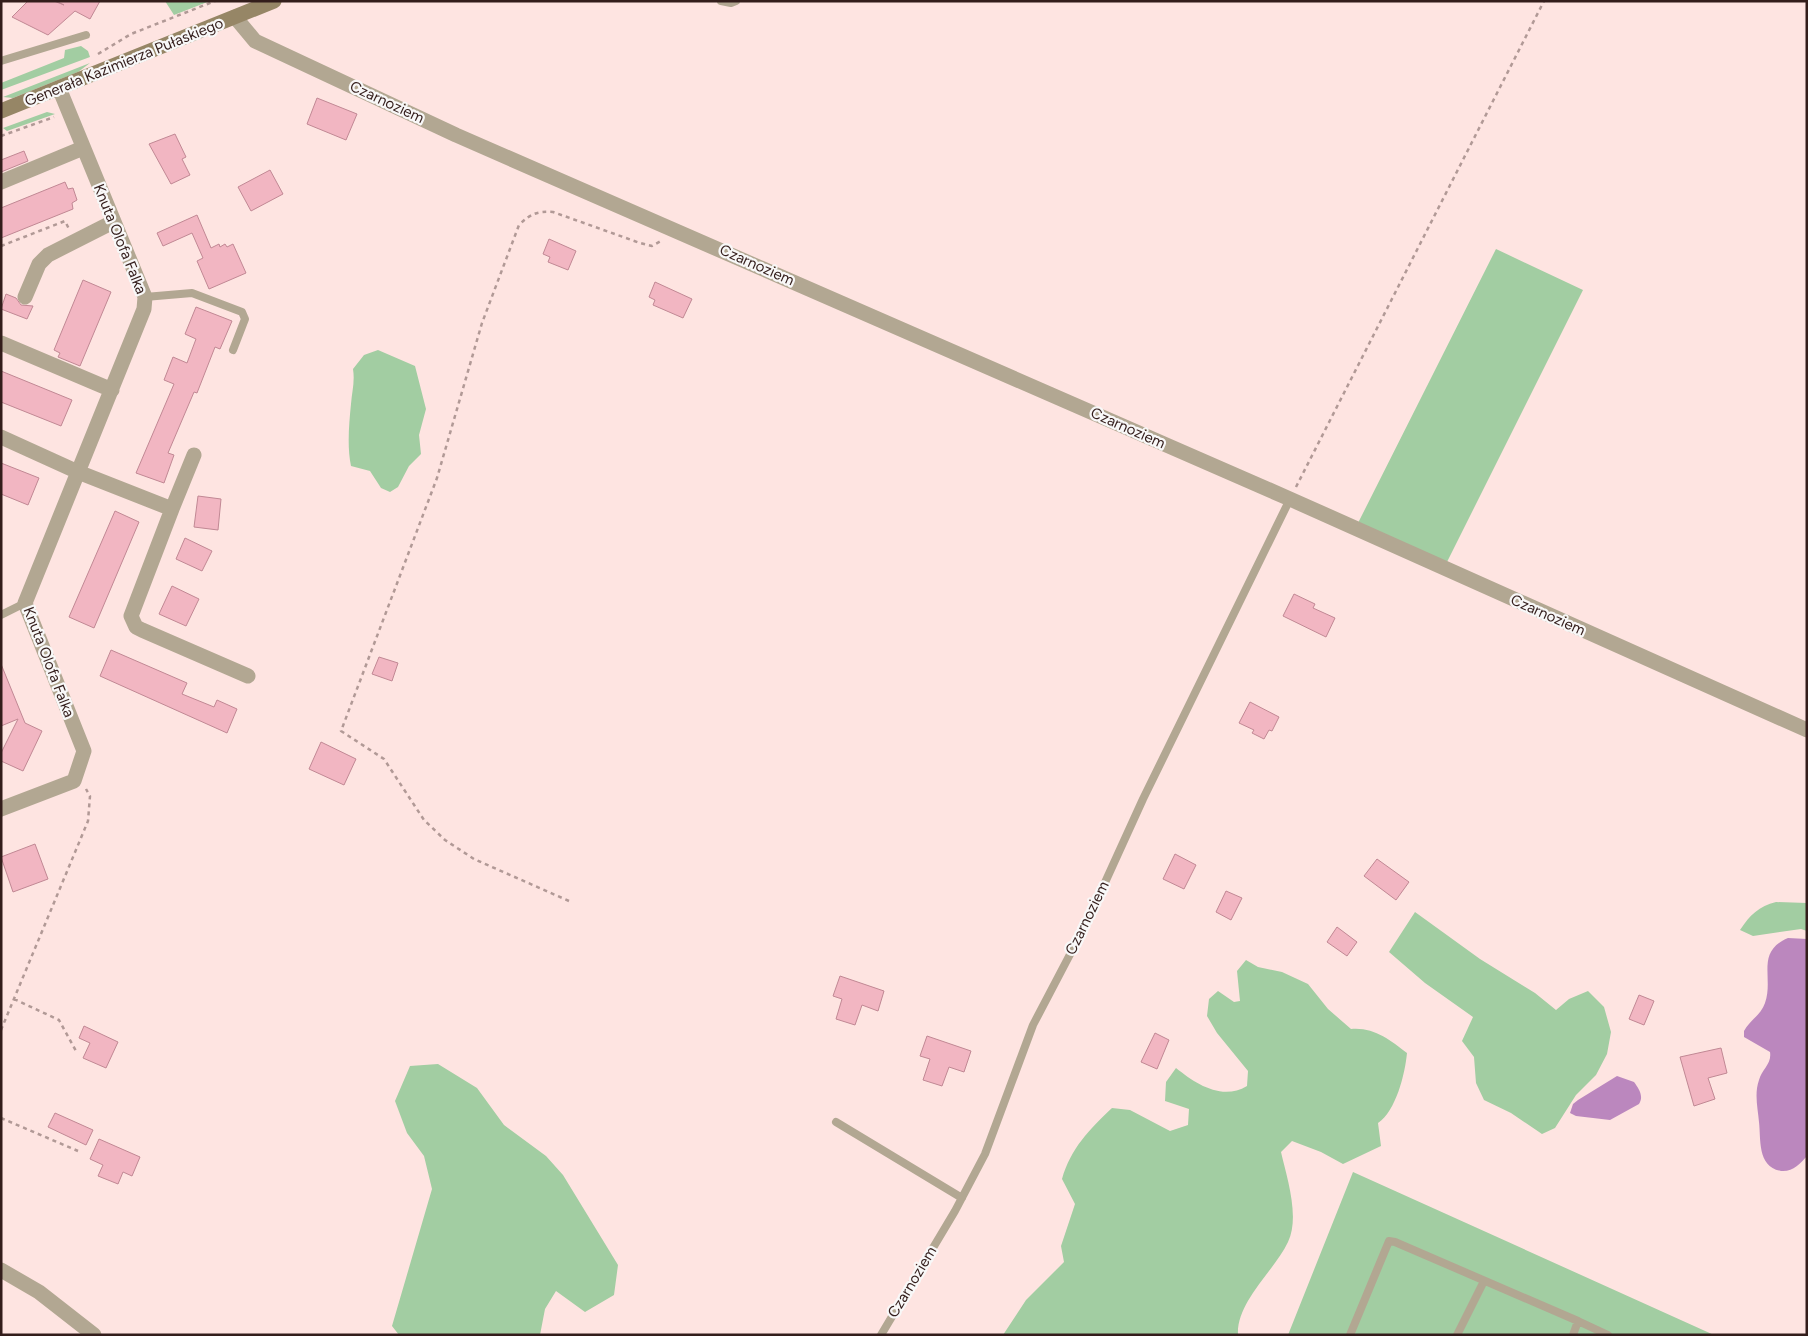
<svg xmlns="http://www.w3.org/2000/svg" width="1808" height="1336" font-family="Figtree,sans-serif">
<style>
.green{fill:#a2cda2}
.water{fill:#bb87be}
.building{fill:#f2b6c2;stroke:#c18894}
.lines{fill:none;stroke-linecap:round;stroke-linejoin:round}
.path{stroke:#b19996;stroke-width:2.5;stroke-dasharray:4 4;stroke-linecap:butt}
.lane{stroke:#b2a792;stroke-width:8}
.street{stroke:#b2a792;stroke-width:15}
.secondary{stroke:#968666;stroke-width:15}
.labels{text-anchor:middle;stroke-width:4.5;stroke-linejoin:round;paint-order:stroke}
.street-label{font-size:15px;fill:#331d1b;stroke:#f8f8f8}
</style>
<rect width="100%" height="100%" fill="#fee4e1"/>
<path class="green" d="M165 1H210L174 15Z
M81 46 88 51 90 57 1 90V83L64 58 65 50Z
M90 63 78 72 13 98 3 97Z
M47 112 55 114 7 131 3 128Z
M1496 249 1583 290 1447 562 1358 523Z
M378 350 415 366 426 409 419 435 421 454 409 466 398 487 390 492 381 488 370 471 351 466C347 447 349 424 351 404 352 391 355 382 353 369L364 355Z
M1776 902 1807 903V931L1801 929 1753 936 1740 930C1750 915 1759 906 1776 902Z
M1415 912 1480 959 1535 993 1556 1010 1569 999 1588 991 1604 1007 1611 1032 1607 1054 1596 1075 1576 1095 1555 1128 1542 1134 1511 1113 1484 1100 1476 1083 1474 1057 1462 1041 1473 1017 1425 983 1389 952Z
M1246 960 1258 967 1282 972 1308 984 1328 1009 1351 1029C1374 1027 1390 1040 1407 1053 1405 1074 1396 1111 1378 1123L1381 1146 1343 1164 1321 1152 1292 1141 1281 1152C1287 1178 1300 1217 1288 1242 1275 1270 1236 1302 1238 1335H1003L1026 1300 1064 1262 1061 1246 1075 1204 1062 1179C1071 1148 1089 1130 1112 1108L1130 1110 1170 1131 1188 1125 1189 1109 1165 1101 1166 1082 1176 1068C1196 1084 1222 1101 1247 1086L1248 1071 1217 1033 1207 1016 1209 999 1218 991 1234 1002 1240 1001 1237 971Z
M438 1064 477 1088 504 1125 546 1156 563 1175 618 1265 614 1295 585 1312 556 1291 545 1309 540 1335H399L392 1326 432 1189 424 1156 407 1133 395 1101 410 1066Z
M1353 1172 1714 1335H1288Z"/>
<path class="water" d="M1788 938 1807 939V1156C1800 1164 1793 1172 1781 1171 1757 1167 1761 1139 1759 1122 1758 1109 1754 1094 1759 1080 1762 1069 1772 1064 1770 1052L1744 1037V1031C1749 1021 1761 1015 1765 1003 1774 978 1755 952 1788 938Z
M1617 1076 1634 1082C1639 1089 1644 1096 1639 1104L1610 1120 1576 1116 1570 1113 1573 1104 1578 1100Z"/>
<path class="building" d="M28 1H54L64 5 56 1H100L90 19 75 11 48 35 12 17Z
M317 98 357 114 346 140 307 124Z
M175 134 186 157 182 159 190 175 171 184 149 144Z
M24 151 28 161 1 172V160Z
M270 170 283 194 251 211 238 187Z
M65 182 68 189 73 188 77 200 72 203 73 209 1 238V208Z
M197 215 211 248 219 244 220 247 225 244 227 247 233 244 246 273 209 289 197 261 203 258 192 233 163 246 157 233Z
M549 239 576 251 568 270 548 262 550 257 543 254Z
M83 280 111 292 80 366 58 357 60 353 54 350Z
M655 282 692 299 683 318 653 305 655 300 649 297Z
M6 294 16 298 21 305 33 306 27 319 1 309Z
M196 307 232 321 220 349 215 347 197 393 194 392 168 453 174 455 164 483 136 473 174 384 164 380 173 357 187 363 196 339 185 334Z
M1 371 72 400 61 426 1 402Z
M1 463 39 478 28 505 1 494Z
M198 496 221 499 218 530 194 527Z
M115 511 139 522 94 628 69 617Z
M185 538 212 551 202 571 176 559Z
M172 586 199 599 186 626 159 614Z
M1294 594 1315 604 1313 608 1335 618 1326 637 1283 616Z
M111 650 187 683 182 694 214 707 217 700 237 709 227 733 100 676Z
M379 657 398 663 392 681 372 674Z
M1 664 25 723 42 731 23 771 1 761V753L18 719 1 726Z
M1250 702 1279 717 1272 731 1269 730 1264 739 1252 733 1254 730 1239 723Z
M321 742 356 759 344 785 309 769Z
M35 844 48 879 13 892 1 857Z
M1175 854 1196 865 1184 889 1163 879Z
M1377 859 1409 882 1396 900 1364 876Z
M1226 891 1242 898 1231 920 1216 912Z
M1337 927 1357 942 1347 956 1327 942Z
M840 976 884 991 878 1011 862 1005 855 1025 836 1019 842 999 833 996Z
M1639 995 1654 1001 1644 1025 1629 1019Z
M84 1026 118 1042 106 1068 83 1058 90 1043 79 1038Z
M1155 1033 1169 1040 1157 1069 1141 1062Z
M927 1036 971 1051 964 1072 949 1067 942 1086 923 1080 930 1059 920 1056Z
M1721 1048 1727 1073 1708 1078 1715 1099 1694 1106 1680 1057Z
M55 1113 93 1130 86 1145 48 1127Z
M99 1139 140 1157 132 1176 123 1172 118 1184 98 1176 103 1165 90 1159Z"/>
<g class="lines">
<path class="path" d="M98 54 131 34 215 1
M1 136 54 117
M1 246 65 221 69 229
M1296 487 1544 1
M569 901 474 859 445 840 424 820 384 759 341 731 437 478 482 323 519 225C530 214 537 211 553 212L640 243 652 246 661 241
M14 999 59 1020 76 1051
M1 1030 88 821 90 796 86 789
M1 1118 78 1151"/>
<path class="lane" d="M721 1 731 3 736 1
M1 61 86 35
M145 297 192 293 242 312 245 319 233 350
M1 615 25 603
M836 1122 962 1198
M881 1335 955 1211 985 1154 1033 1025 1087 922 1143 799 1290 499
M1350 1335 1389 1241 1395 1242 1578 1321
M1457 1335 1484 1281
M1573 1335 1578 1321 1608 1335"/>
<path class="street" d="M235 17 255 41 456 135 1290 499 1807 730
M1 182 83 148
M25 297 39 264 48 255 113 222
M1 343 112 390
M1 437 78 472 172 509 131 616 136 627 142 630 248 676
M172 509 194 455
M1 809 74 781 84 751 25 603 144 309 145 297 59 88
M1 1270 39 1292 94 1335"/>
<path class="secondary" d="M1 111 274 1"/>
</g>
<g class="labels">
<g class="street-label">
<text transform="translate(124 62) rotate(-22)" y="5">Generała Kazimierza Pułaskiego</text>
<text transform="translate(387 102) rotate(25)" y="5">Czarnoziem</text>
<text transform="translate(120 239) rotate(68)" y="5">Knuta Olofa Falka</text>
<text transform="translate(757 265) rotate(24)" y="5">Czarnoziem</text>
<text transform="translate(1128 428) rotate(24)" y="5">Czarnoziem</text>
<text transform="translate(1548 615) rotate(24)" y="5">Czarnoziem</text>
<text transform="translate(49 662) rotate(69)" y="5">Knuta Olofa Falka</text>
<text transform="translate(1087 918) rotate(-64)" y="5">Czarnoziem</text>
<text transform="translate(912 1282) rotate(-59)" y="5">Czarnoziem</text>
</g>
</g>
<rect width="1808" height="1336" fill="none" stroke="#331d1b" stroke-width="5"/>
</svg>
